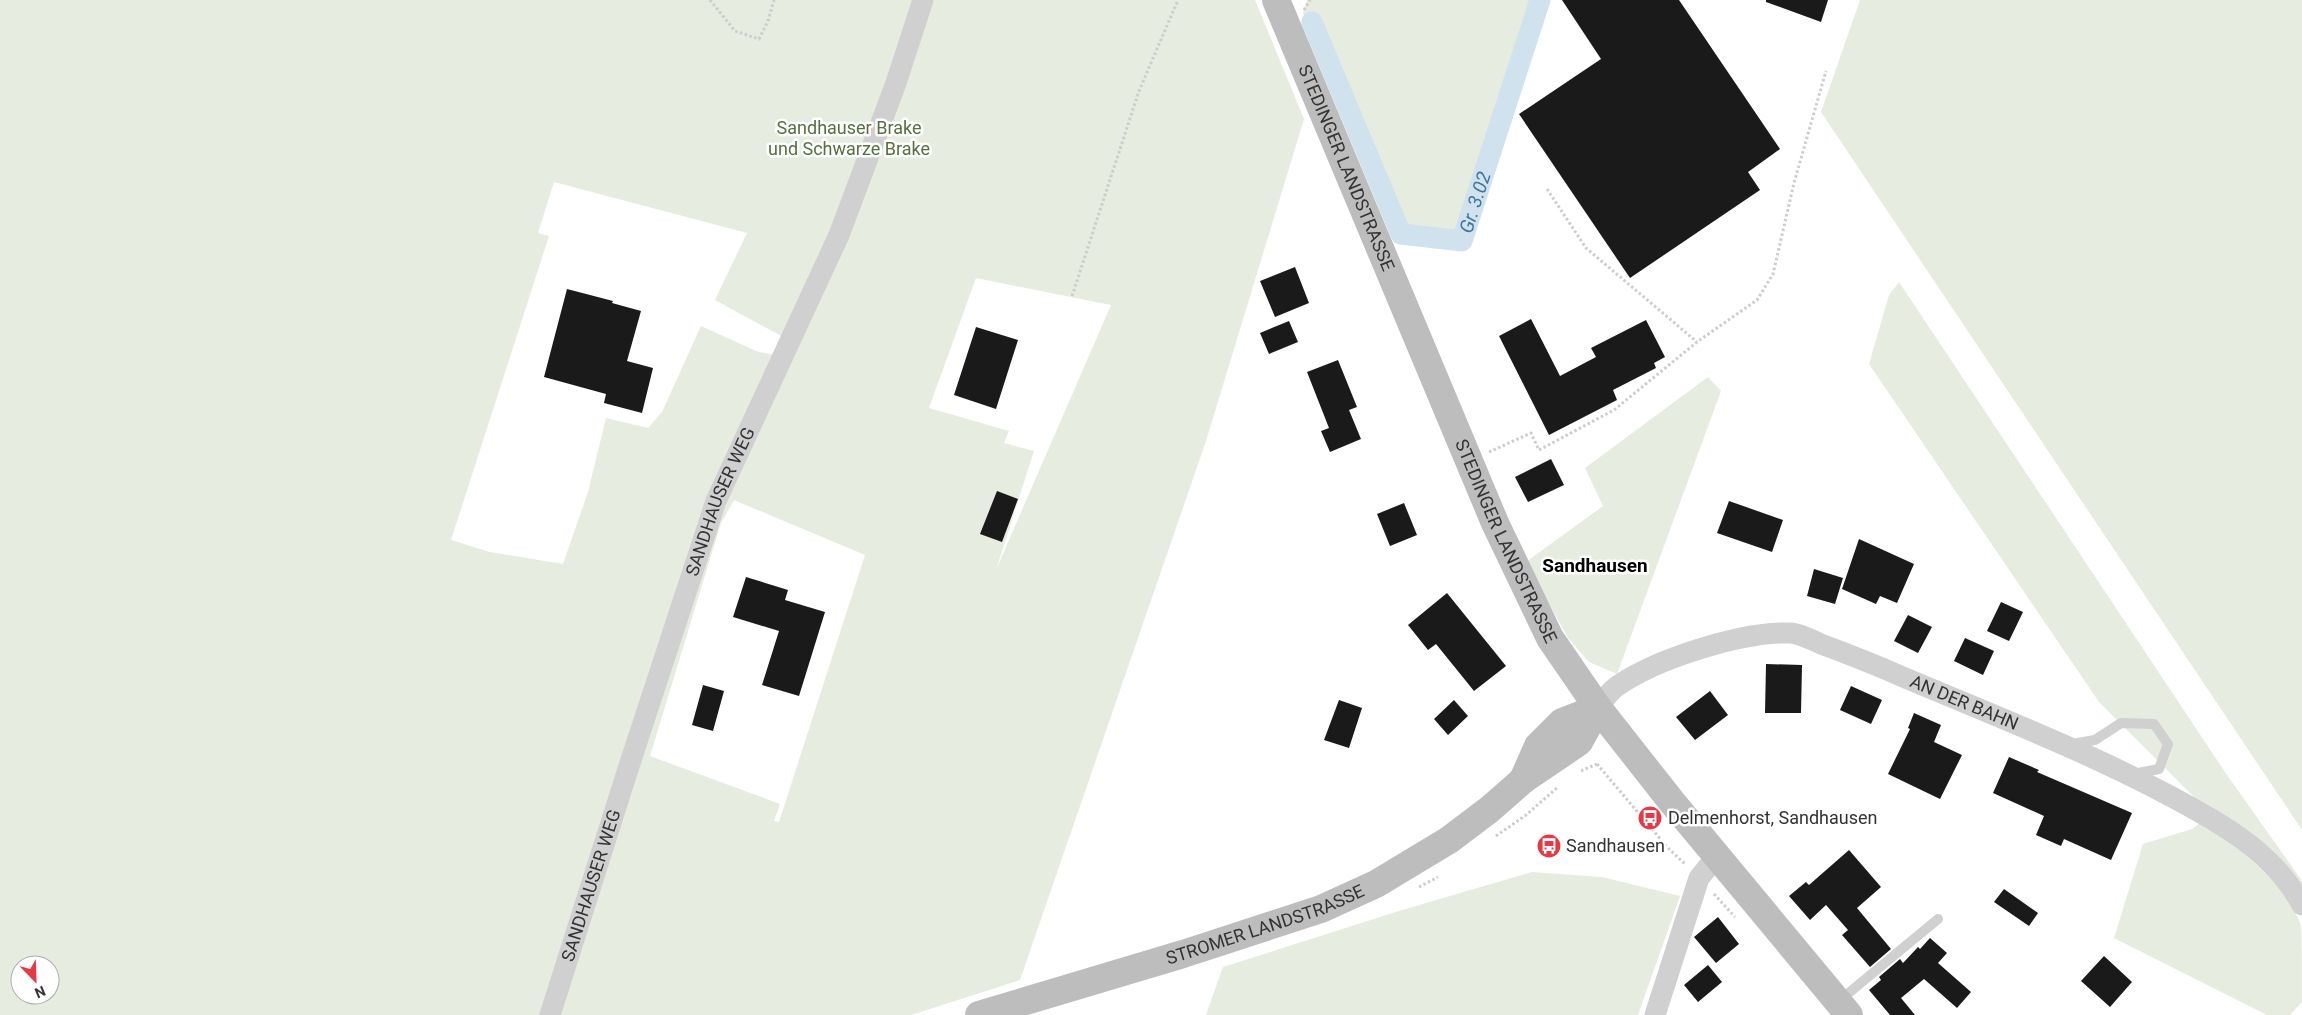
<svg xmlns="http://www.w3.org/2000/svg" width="2302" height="1015" font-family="Roboto,sans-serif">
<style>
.green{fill:#e6ecdf;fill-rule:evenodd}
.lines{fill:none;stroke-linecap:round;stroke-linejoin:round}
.canal{stroke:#cfe2ee;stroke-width:21}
.building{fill:#1a1a1a}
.path{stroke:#cdcdcd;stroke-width:3;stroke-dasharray:2.5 2.5;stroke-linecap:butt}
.service{stroke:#d0d0d0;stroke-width:10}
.minor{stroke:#d0d0d0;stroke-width:21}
.secondary{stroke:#bdbdbd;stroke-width:28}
.labels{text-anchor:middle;stroke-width:5;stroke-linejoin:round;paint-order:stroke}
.park-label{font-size:18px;fill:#56703f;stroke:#fff}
.street-label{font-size:18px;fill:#333;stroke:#fff}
.poi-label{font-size:18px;fill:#333;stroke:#fff;text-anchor:start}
.water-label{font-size:19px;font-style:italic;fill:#3f7597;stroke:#fff}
.neighbourhood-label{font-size:19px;font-weight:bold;fill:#000;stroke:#fff}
</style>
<rect width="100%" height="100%" fill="#fff"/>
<path class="green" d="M0 0H1255L1304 119 1206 441 1020 980 911 1015H530L532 1008 530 1015H0ZM554 182 747 233 715 300 783 337 773 355 756 351 701 326 662 412 648 428 606 418 588 492 563 564 490 552 451 540 549 236 538 233ZM976 278 1111 305 996 570 1034 451 1004 443 1009 431 929 408ZM734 500 865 555 779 822 774 821 780 804 650 756 721 523ZM20 965H50V995H20Z
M1307 0H1533L1459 233 1393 226 1303 13Z
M1860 0H2302V830L1821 112Z
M1899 282 2225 772 2302 881V895L2212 815 2099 702 1869 364 1889 295Z
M1708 377 1721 391 1617 674 1589 662 1568 638 1526 562 1603 506 1585 468Z
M2203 821C2237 849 2287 882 2301 926 2302 939 2302 985 2302 1002L2290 1015H2267L2114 938 2143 844 2192 829Z
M1532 872 1602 877 1680 896 1638 1015H1206L1223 967 1399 911Z"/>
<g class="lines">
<path class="canal" id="s1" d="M1312 22 1401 234 1462 241 1540 0"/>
</g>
<path class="building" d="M1562 0H1679L1780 149 1748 172 1760 190 1630 278 1519 114 1601 59Z
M1766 0H1828L1821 22 1766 2Z
M1295 267 1309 303 1275 317 1260 281Z
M567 289 613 301 612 303 641 311 627 361 653 368 642 413 604 403 606 394 544 377Z
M1531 319 1560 376 1596 357 1591 348 1646 320 1665 357 1654 363 1656 368 1613 390 1617 400 1549 435 1499 336Z
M1289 321 1298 342 1269 354 1260 333Z
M976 327 1018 340 996 409 954 395Z
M1338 360 1357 407 1349 410 1361 439 1330 452 1321 431 1329 428 1307 372Z
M1551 459 1564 485 1528 502 1515 477Z
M997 491 1018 499 1002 542 980 534Z
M1729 501 1783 520 1772 552 1717 533Z
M1404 503 1417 535 1390 546 1377 514Z
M1859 539 1914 564 1897 603 1880 596 1876 604 1842 589Z
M1814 569 1843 578 1835 604 1807 596Z
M746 577 788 590 785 600 825 612 799 696 762 685 779 631 733 617Z
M1447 593 1506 666 1474 691 1436 644 1428 650 1408 625Z
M2001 602 2023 612 2009 641 1987 631Z
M1908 615 1932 627 1918 653 1894 641Z
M1965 638 1994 651 1983 675 1954 661Z
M1766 664 1802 665 1801 713H1765Z
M703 685 724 691 713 731 692 725Z
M1851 686 1882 700 1871 724 1840 710Z
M1710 691 1728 715 1695 740 1676 717Z
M1339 700 1362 708 1349 748 1324 740Z
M1454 700 1468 716 1448 735 1434 719Z
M1914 713 1941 725 1934 742 1962 755 1940 799 1888 774 1910 729 1908 728Z
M2009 757 2039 770 2037 772 2132 813 2111 860 2064 839 2061 846 2036 835 2044 816 1993 793Z
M1849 850 1881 887 1857 908 1891 949 1870 967 1842 935 1848 930 1826 905 1810 920 1789 896 1806 882 1809 885Z
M2004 889 2038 913 2029 926 1994 902Z
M1718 917 1739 944 1716 963 1694 937Z
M1930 938 1947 953 1938 963 1971 992 1957 1008 1924 979 1901 998 1915 1015H1890L1869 990 1881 980 1879 977 1900 959 1903 963 1918 947 1920 949Z
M2104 956 2132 982 2110 1007 2081 981Z
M1708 965 1722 982 1698 1002 1684 985Z"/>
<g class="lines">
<path class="path" d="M710 0 735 31 759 39 768 21 774 0
M1304 10 1310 0
M1547 189 1586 248 1697 342
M1072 296 1139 91 1178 0
M1489 452 1531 433 1539 450 1614 410 1697 342 1757 300 1773 274 1794 183 1826 71
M1597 764 1668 848 1685 864
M1581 771 1597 764
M1496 836 1526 815 1558 787
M1419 887 1438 877
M1714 894 1735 917"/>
<path class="service" d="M2072 744 2095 740 2121 723 2154 724 2168 744 2159 769 2133 774
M1839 1001 1938 919"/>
<g class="minor">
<path id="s2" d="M1598 708C1603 701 1609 692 1616 687 1655 659 1743 631 1791 633 1801 634 1812 640 1821 644 1848 654 1876 665 1903 677 2007 721 2115 762 2213 820 2247 840 2283 869 2302 905"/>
<path id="s3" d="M550 1015 629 766 716 501 839 235 896 83 923 0"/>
<path d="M1655 1015 1699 878 1717 856"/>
</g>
<g class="secondary">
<path id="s4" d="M1276 0 1495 523 1550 638 1598 708 1672 802 1849 1015"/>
<path d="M1523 780 1538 746 1562 722 1598 708"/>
<path id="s5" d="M979 1015 1183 954 1321 909 1376 884 1449 840 1490 809 1523 780 1579 742 1598 708"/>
</g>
</g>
<defs>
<symbol id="bus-disc" viewBox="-11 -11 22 22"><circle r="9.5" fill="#e63946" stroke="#fff"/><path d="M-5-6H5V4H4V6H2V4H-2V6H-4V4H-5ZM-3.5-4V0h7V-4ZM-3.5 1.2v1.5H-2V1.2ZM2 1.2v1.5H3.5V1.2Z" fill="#fff"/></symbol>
</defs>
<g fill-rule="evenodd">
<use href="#bus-disc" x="1636" y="804" width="28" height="28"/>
<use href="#bus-disc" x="1535" y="832" width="28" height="28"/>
</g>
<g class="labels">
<g class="park-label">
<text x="849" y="134">Sandhauser Brake<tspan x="849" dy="21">und Schwarze Brake</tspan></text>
</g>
<g class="street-label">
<text dy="6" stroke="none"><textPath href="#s4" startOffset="182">STEDINGER LANDSTRASSE</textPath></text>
<text dy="6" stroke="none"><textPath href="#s3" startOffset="541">SANDHAUSER WEG</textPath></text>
<text dy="6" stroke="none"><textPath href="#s4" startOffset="588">STEDINGER LANDSTRASSE</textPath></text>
<text dy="6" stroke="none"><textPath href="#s2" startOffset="400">AN DER BAHN</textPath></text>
<text dy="6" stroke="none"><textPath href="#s3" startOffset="136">SANDHAUSER WEG</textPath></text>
<text dy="6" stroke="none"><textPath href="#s5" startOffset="300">STROMER LANDSTRASSE</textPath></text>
</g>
<g class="poi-label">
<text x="1668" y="824">Delmenhorst, Sandhausen</text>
<text x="1566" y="852">Sandhausen</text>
</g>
<g class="water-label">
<text dy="7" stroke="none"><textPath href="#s1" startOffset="332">Gr. 3.02</textPath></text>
</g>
<g class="neighbourhood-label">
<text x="1595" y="572">Sandhausen</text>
</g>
</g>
<g transform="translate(35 980) rotate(157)"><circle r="24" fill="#ffffff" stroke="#adadad"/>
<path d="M0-4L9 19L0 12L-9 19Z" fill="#e63946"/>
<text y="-8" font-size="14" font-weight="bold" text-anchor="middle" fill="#333333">N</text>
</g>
</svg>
